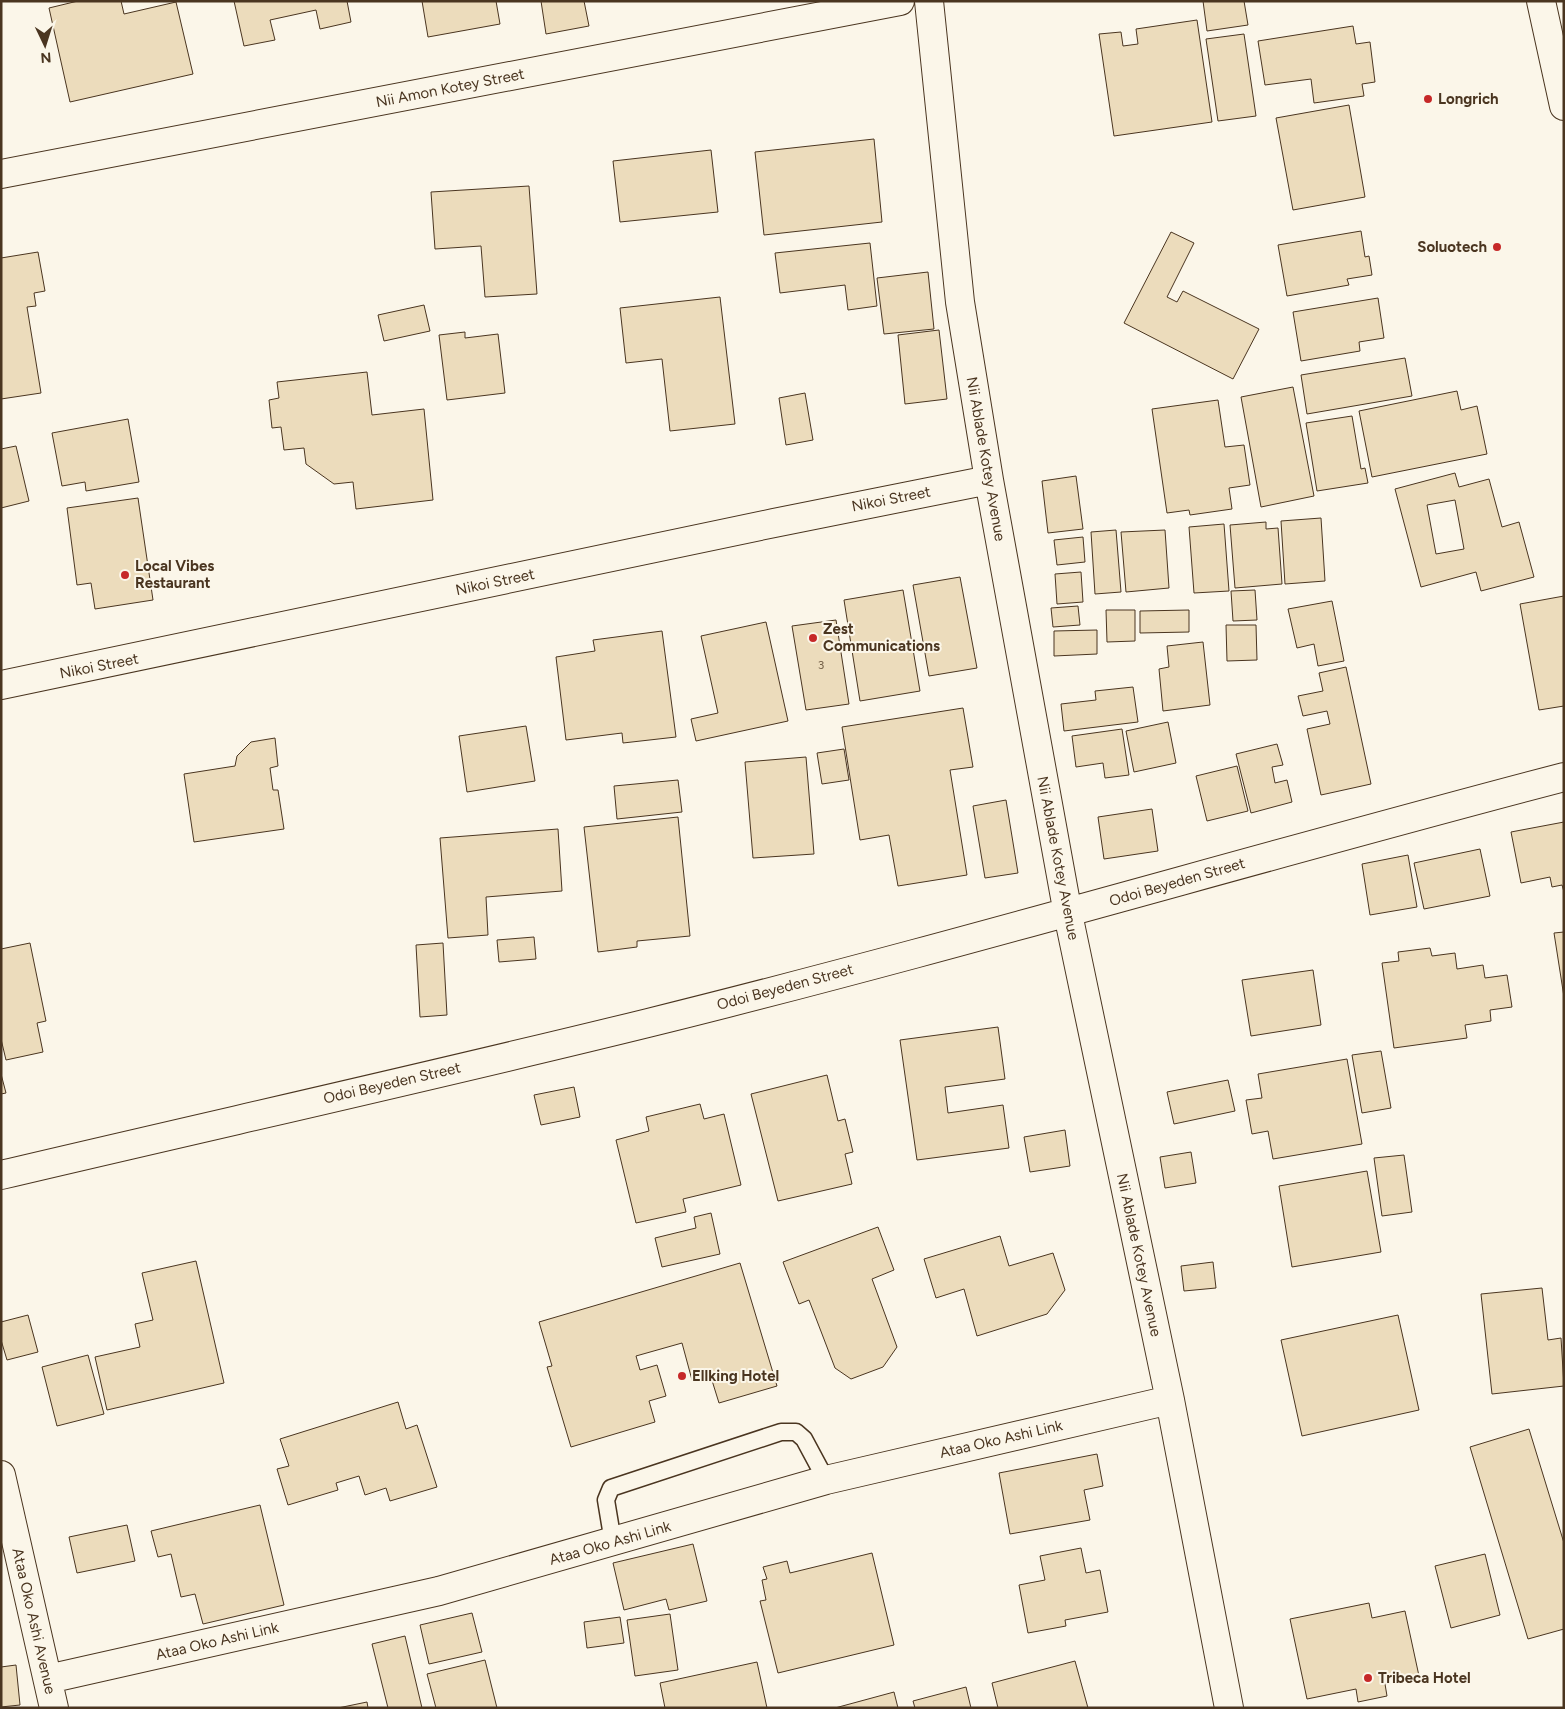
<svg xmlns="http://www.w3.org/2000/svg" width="1565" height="1709" font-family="Figtree,sans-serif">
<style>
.building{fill:#ecdcbc;stroke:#4a3520;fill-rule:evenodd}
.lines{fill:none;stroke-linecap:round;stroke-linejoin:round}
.service-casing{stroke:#4a3520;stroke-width:19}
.minor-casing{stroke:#4a3520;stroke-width:30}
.tertiary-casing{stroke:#4a3520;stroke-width:30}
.service{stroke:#fbf6e9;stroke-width:16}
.minor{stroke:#fbf6e9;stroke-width:28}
.tertiary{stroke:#fbf6e9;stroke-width:28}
.poi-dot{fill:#c62828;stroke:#fbf6e9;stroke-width:2}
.labels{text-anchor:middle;stroke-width:4;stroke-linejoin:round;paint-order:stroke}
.number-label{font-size:12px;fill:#725f47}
.street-label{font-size:15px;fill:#4a3520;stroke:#fbf6e9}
.poi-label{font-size:15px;font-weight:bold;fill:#4a3520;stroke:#fbf6e9;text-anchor:start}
</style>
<rect width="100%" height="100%" fill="#fbf6e9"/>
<path class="building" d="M78 1H121L124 14 176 2 193 74 70 102 49 8Z
M234 1H347L351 22 320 29 316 10 270 20 275 40 244 46Z
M422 1H496L500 24 428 37Z
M541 1H584L589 26 546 34Z
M1203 1H1244L1248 25 1207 31Z
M1197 20 1212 122 1114 136 1099 34 1121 32 1123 46 1138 44 1136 29Z
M1353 26 1356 44 1370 42 1375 82 1362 84 1364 96 1314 103 1311 79 1265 85 1258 41Z
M1244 34 1256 116 1218 121 1206 39Z
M1349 105 1365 197 1293 210 1276 118Z
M874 139 882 222 764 235 755 152Z
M711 150 718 212 620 222 613 161Z
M529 186 537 294 485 297 481 246 435 249 431 192Z
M1361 231 1365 257 1369 256 1372 275 1347 279 1349 285 1287 296 1278 245Z
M1171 232 1194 243 1167 297 1177 302 1183 291 1259 329 1233 379 1124 323Z
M870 243 877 306 848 310 845 285 780 293 775 253Z
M38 252 45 291 34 293 36 306 27 307 41 393 1 399V258Z
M928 272 934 329 884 334 877 278Z
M720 297 735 424 670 431 662 359 626 363 620 308Z
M1378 298 1384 338 1359 342 1360 351 1301 361 1293 312Z
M424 305 430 331 384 341 378 315Z
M939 330 947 399 905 404 898 335Z
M465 332V338L498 334 505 393 447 400 439 335Z
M1405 358 1412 396 1307 414 1301 375Z
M367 372 372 415 424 409 433 500 356 509 353 482 334 484 306 464 304 448 284 450 281 427 272 428 269 400 279 398 277 382Z
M1293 387 1314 496 1261 507 1241 397Z
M1457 391 1461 410 1477 406 1487 454 1372 477 1359 411Z
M805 393 813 440 786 445 779 398Z
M1218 400 1225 447 1244 445 1250 485 1229 488 1232 509 1190 515 1189 510 1167 513 1152 409Z
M1352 416 1361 469 1365 468 1368 483 1317 491 1306 423Z
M128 419 139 482 86 491 85 482 62 486 52 433Z
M16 446 29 501 1 508V449Z
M1455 473 1459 487 1489 479 1502 527 1519 522 1534 577 1481 591 1476 572 1421 587 1395 489ZM1455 500 1464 549 1436 554 1427 505Z
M1076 476 1083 529 1048 533 1042 481Z
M138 498 153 600 95 609 91 583 77 585 67 508Z
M1321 518 1325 581 1285 584 1281 521Z
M1266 522V529L1278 528 1282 584 1235 588 1230 525Z
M1224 524 1229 591 1194 593 1189 527Z
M1116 530 1121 592 1095 594 1091 532Z
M1165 530 1169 588 1126 592 1121 532Z
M1083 537 1085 562 1057 565 1054 540Z
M1081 572 1083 602 1057 604 1055 574Z
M960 577 977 668 929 676 913 585Z
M903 590 920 691 860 701 844 600Z
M1255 590 1257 620 1233 621 1231 591Z
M1564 596V706L1539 710 1520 604Z
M1332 601 1344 661 1318 666 1314 644 1297 648 1288 609Z
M1078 606 1080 625 1053 627 1051 608Z
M1106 610H1135V641L1107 642Z
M1189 610V632L1140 633V611Z
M836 620 849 704 806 710 792 626Z
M766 622 788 721 696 741 691 719 718 713 701 636Z
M1226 625H1256L1257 660 1227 661Z
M1097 630V654L1054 656V631Z
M662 631 676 737 623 743 622 733 566 740 556 657 595 651 593 640Z
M1203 642 1210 705 1163 711 1159 669 1169 667 1167 646Z
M1346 667 1371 784 1321 795 1307 729 1330 724 1327 711 1303 716 1298 696 1323 691 1319 673Z
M1133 687 1138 722 1064 731 1061 704 1096 700 1095 691Z
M963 708 973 767 950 770 967 875 898 886 889 835 860 840 842 727Z
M1168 722 1176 763 1134 772 1126 731Z
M526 726 535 781 467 792 459 736Z
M1122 729 1129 775 1105 778 1103 763 1076 767 1072 736Z
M275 738 278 766 270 768 273 790H278L284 829 194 842 184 774 235 766 237 756 251 742Z
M1277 744 1283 765 1272 767 1275 783 1287 780 1292 802 1251 813 1236 754Z
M844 749 849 780 822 784 817 753Z
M806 757 814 854 753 858 745 762Z
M1237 766 1248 811 1207 821 1196 776Z
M678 780 682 812 617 819 614 786Z
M1006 800 1018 873 985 878 973 806Z
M1152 809 1158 851 1104 859 1098 817Z
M678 817 690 936 637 941V947L598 952 584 827Z
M1564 822V892L1562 885 1552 887 1550 877 1521 883 1511 832Z
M558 829 562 891 486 897 488 935 448 938 440 838Z
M1480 849 1490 896 1424 909 1414 863Z
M1408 855 1417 907 1370 915 1362 864Z
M1564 932V997L1554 933Z
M534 937 536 959 499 962 497 940Z
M30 943 46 1021 37 1023 43 1052 6 1060 1 1039V949Z
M443 943 447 1015 420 1017 416 945Z
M1430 948 1432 956 1455 953 1457 969 1483 965 1485 978 1507 975 1512 1007 1490 1010 1491 1021 1465 1025 1467 1038 1394 1048 1382 963 1399 961 1398 952Z
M1313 970 1321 1025 1251 1036 1242 980Z
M998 1027 1005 1079 945 1087 948 1113 1003 1105 1009 1148 917 1160 900 1040Z
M1381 1051 1391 1108 1362 1113 1352 1055Z
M1347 1059 1362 1144 1273 1159 1268 1131 1252 1134 1246 1100 1262 1098 1258 1074Z
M1 1074 6 1093 1 1094Z
M827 1075 838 1121 845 1119 853 1152 845 1154 852 1184 778 1201 751 1094Z
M1228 1080 1235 1111 1174 1124 1167 1092Z
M574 1087 580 1117 541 1125 534 1095Z
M700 1104 704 1119 724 1114 741 1185 683 1199 686 1212 636 1223 616 1140 649 1131 646 1117Z
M1065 1130 1070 1166 1030 1172 1024 1137Z
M1191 1152 1196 1183 1165 1188 1160 1157Z
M1404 1155 1412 1212 1382 1216 1374 1158Z
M1367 1171 1381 1252 1292 1267 1279 1186Z
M711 1213 720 1254 662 1267 655 1238 696 1228 694 1217Z
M878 1227 894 1270 872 1279 897 1347 883 1367 851 1379 835 1368 809 1300 799 1304 783 1262Z
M1000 1236 1009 1266 1053 1253 1065 1290 1047 1314 977 1336 964 1289 936 1298 924 1259Z
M196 1261 224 1383 107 1410 95 1357 140 1347 135 1324 153 1320 142 1273Z
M1213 1262 1216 1288 1184 1291 1181 1266Z
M740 1263 777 1386 719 1403 710 1374 692 1380 682 1343 636 1356 640 1370 657 1365 666 1396 649 1401 655 1422 571 1447 547 1367 552 1366 539 1322Z
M1542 1288 1548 1340 1561 1338 1564 1386 1492 1394 1481 1294Z
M28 1315 38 1352 7 1360 1 1340V1322Z
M1398 1315 1419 1410 1302 1436 1281 1340Z
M88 1355 104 1414 57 1426 42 1367Z
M398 1402 406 1429 417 1425 437 1487 390 1501 386 1488 365 1495 359 1476 336 1483 338 1490 288 1505 277 1469 289 1466 280 1439Z
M1529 1429 1564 1543V1629L1528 1639 1470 1447Z
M1097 1454 1103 1486 1084 1490 1090 1520 1010 1534 999 1473Z
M260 1505 284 1605 203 1624 195 1594 181 1597 171 1554 158 1557 151 1531Z
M127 1525 135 1561 77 1573 69 1537Z
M693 1544 707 1601 669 1610 666 1599 624 1610 613 1563Z
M1081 1548 1086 1573 1100 1570 1108 1612 1065 1620 1066 1626 1028 1633 1019 1585 1045 1580 1040 1556Z
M872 1553 894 1645 778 1673 760 1601 766 1600 762 1580 767 1579 763 1567 787 1561 790 1573Z
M1485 1554 1500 1615 1451 1628 1435 1566Z
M1369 1603 1372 1618 1405 1611 1419 1676 1385 1684 1387 1696 1358 1702 1356 1689 1307 1699 1290 1619Z
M472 1613 482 1652 429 1664 420 1625Z
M670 1614 678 1670 635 1676 627 1620Z
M620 1617 624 1643 587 1648 584 1622Z
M405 1636 422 1708H388L372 1644Z
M485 1660 497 1708H436L427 1674Z
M1075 1661 1088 1708H998L992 1683Z
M757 1662 767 1708H665L660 1683Z
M16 1665 20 1705 1 1707V1667Z
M966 1687 971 1708H915L913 1701Z
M894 1692 898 1708H835Z
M367 1702 368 1708H338Z"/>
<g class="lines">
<defs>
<path id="service" d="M613 1542 606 1500 611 1488 781 1432H796L804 1439 826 1480"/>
<path id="minor" d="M929 1 960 302 989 480 1068 914 1170 1400 1229 1708
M1 174 900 1
M1 685 774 523 989 480
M1 1175C217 1124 433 1076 648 1023 955 947 1258 857 1564 777
M1 1475 54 1708
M48 1679 439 1591 826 1480 1170 1400"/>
<path id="tertiary" d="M1541 1 1564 106"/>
</defs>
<use href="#service" class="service-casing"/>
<use href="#minor" class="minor-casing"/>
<use href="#tertiary" class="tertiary-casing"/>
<use href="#service" class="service"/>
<use href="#minor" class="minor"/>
<use href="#tertiary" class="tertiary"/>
</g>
<g class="poi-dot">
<circle cx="1428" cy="99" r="5"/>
<circle cx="1497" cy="247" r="5"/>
<circle cx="125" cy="575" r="5"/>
<circle cx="813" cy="638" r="5"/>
<circle cx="682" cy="1376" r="5"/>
<circle cx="1368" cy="1678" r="5"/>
</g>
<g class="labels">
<g class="number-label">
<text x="821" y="669">3</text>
</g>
<g class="street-label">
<text transform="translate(450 88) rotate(-11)" y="5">Nii Amon Kotey Street</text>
<text transform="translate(986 459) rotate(80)" y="5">Nii Ablade Kotey Avenue</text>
<text transform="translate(891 499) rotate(-11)" y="5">Nikoi Street</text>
<text transform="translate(495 582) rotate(-12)" y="5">Nikoi Street</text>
<text transform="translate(99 666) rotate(-11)" y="5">Nikoi Street</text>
<text transform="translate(1058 858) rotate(79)" y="5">Nii Ablade Kotey Avenue</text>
<text transform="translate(1177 882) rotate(-16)" y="5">Odoi Beyeden Street</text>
<text transform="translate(785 987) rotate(-15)" y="5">Odoi Beyeden Street</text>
<text transform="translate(392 1083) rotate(-13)" y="5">Odoi Beyeden Street</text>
<text transform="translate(1139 1255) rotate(78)" y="5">Nii Ablade Kotey Avenue</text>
<text transform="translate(1001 1439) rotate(-13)" y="5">Ataa Oko Ashi Link</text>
<text transform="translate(610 1543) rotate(-16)" y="5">Ataa Oko Ashi Link</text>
<text transform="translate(34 1621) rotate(77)" y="5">Ataa Oko Ashi Avenue</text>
<text transform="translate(217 1641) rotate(-13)" y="5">Ataa Oko Ashi Link</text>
</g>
<g class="poi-label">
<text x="1438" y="104">Longrich</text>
<text x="1487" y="252" text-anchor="end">Soluotech</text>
<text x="135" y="571">Local Vibes<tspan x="135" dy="17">Restaurant</tspan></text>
<text x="823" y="634">Zest<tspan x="823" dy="17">Communications</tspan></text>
<text x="692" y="1381">Ellking Hotel</text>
<text x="1378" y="1683">Tribeca Hotel</text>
</g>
</g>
<rect width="1565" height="1709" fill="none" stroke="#4a3520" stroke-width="5"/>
<g transform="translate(45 45) rotate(176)" stroke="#fbf6e9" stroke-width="4" paint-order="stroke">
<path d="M0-4L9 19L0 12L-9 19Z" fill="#4a3520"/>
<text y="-8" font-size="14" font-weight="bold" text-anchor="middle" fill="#4a3520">N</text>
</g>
</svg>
